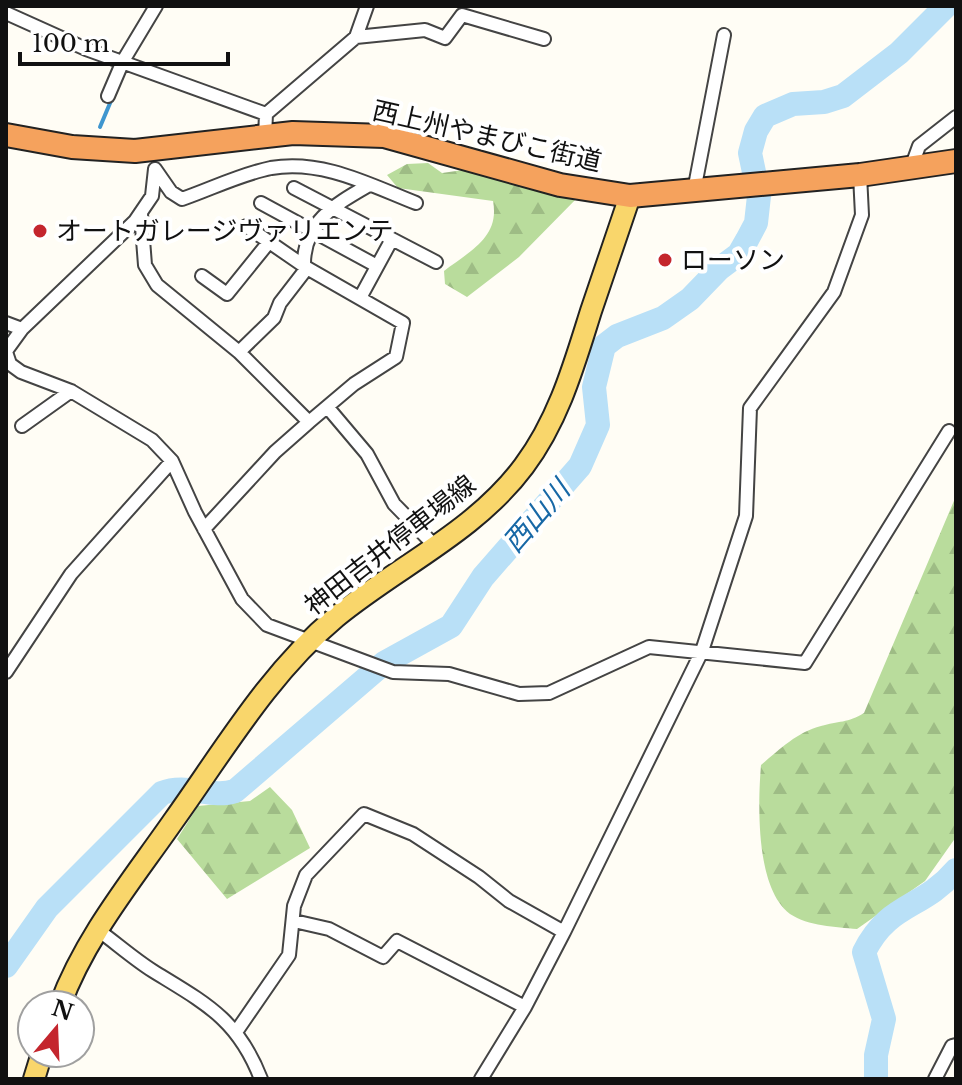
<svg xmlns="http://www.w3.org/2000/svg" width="962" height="1085" font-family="'Libre Baskerville','Noto Sans JP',serif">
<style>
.forest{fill:url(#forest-firs)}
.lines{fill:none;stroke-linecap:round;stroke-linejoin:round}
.stream{stroke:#3f96cf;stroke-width:4}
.river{stroke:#b9e0f7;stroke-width:24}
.street-casing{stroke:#444;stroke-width:16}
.primary-casing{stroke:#222;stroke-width:24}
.highway-casing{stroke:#222;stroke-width:26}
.street{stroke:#fff;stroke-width:12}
.primary{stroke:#f9d66b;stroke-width:20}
.highway{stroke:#f5a25d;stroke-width:22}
.poi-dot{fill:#c4262e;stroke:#fff;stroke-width:3}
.labels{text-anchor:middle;stroke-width:8;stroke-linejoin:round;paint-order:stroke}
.street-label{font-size:26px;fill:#111;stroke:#fff}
.poi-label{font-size:26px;fill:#111;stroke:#fff;text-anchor:start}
.water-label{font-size:28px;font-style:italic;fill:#1768a6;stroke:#fff}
</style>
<defs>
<pattern id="forest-firs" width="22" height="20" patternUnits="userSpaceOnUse" patternTransform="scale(2)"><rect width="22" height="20" fill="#b9dc9c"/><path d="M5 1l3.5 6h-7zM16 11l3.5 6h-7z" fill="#9ebc85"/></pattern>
</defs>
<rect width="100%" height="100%" fill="#fffdf5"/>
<path class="forest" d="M428 163 442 173 463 170 579 196 519 257 467 297 445 284 444 271C470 251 500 237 493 201L398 188 387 175 407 164Z
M956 496V837L925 881 857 929C836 927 808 926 790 914 755 888 758 803 761 765 779 750 797 732 821 726 838 721 848 723 864 713Z
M270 787 292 810 310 848 227 899 177 839 198 806 250 801Z"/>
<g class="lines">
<path class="stream" d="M100 127 113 96"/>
<path class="river" d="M6 966 47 908 162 793C187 783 211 799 235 791L384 663 451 626 483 577 580 466 598 425 594 387 604 346 617 336 663 318 690 299 719 269 739 254 747 240 756 223 759 196 750 153 756 131 765 116 793 104 824 102 843 96 899 53 946 6
M876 1079V1055L884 1019 864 952C889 902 922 910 956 870"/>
<defs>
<path id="street" d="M6 13 86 49 266 114 265 137
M356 37 425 30 445 38 462 15 544 39
M108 96 123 61 156 6
M266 114 356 37 367 6
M911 168 919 146 956 117
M155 169 171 192 182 199C211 189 241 174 271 168 322 159 370 185 416 203
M294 188 436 262
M694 191 724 35
M261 203 377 266
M141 214 145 265 157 285 239 352 309 422 354 384 396 357 403 323 307 268 246 226
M304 266C303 222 336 204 369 185
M202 276 227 294 269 242
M360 298 392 239
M6 323 22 329
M6 351 22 329 135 221 152 196 155 169
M6 352 10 364 21 372 71 391 152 440 172 461 195 512 242 599 267 625 393 672 449 674 519 694 549 693 649 647 805 663 949 431
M239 352 274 318 280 303 307 268
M329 409 367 454 394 504 437 548
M22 426 71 391
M204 529 275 452 309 422
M6 672 71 574 172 461
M294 921 329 929 383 957 397 941 525 1007
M98 930C116 943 134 959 153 971 205 1003 238 1019 261 1079
M236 1032 289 955 294 906 306 875 364 814 413 834 479 877 509 901 564 932
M481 1079 525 1007 564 932 702 651 746 516 750 408 834 292 862 215 860 175
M935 1079 952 1046 956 1045"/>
<path id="primary" d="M60 1005C85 937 133 879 174 820 224 750 269 673 336 617 398 566 475 532 524 466 559 419 574 365 591 311 604 273 617 234 630 196
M34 1079 42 1053"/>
<path id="highway" d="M6 135 72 147 135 151 293 133 384 136 560 185 630 196 860 175 956 161"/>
</defs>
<use href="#street" class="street-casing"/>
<use href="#primary" class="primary-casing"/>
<use href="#highway" class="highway-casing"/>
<use href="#street" class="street"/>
<use href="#primary" class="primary"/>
<use href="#highway" class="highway"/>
</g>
<g class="poi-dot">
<circle cx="40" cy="231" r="8"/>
<circle cx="665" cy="260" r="8"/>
</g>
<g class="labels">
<g class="street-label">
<text transform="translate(487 136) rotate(13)" y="9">西上州やまびこ街道</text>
<text transform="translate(390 545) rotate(-38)" y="9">神田吉井停車場線</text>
</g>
<g class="poi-label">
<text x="56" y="240">オートガレージヴァリエンテ</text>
<text x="681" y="269">ローソン</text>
</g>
<g class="water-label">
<text transform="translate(536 516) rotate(-49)" y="10">西山川</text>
</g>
</g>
<rect width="962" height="1085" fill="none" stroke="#111111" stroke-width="16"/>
<g transform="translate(56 1029) rotate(19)"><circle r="38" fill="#ffffff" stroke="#a0a0a0" stroke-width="2"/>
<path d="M0-6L14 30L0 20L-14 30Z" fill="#c4262e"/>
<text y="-12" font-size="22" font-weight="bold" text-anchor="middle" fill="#111111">N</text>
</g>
<path d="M20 52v12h208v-12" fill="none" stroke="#111111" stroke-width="4"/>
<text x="32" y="52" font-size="24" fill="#111111" stroke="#ffffff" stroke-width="6" paint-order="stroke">100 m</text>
</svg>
